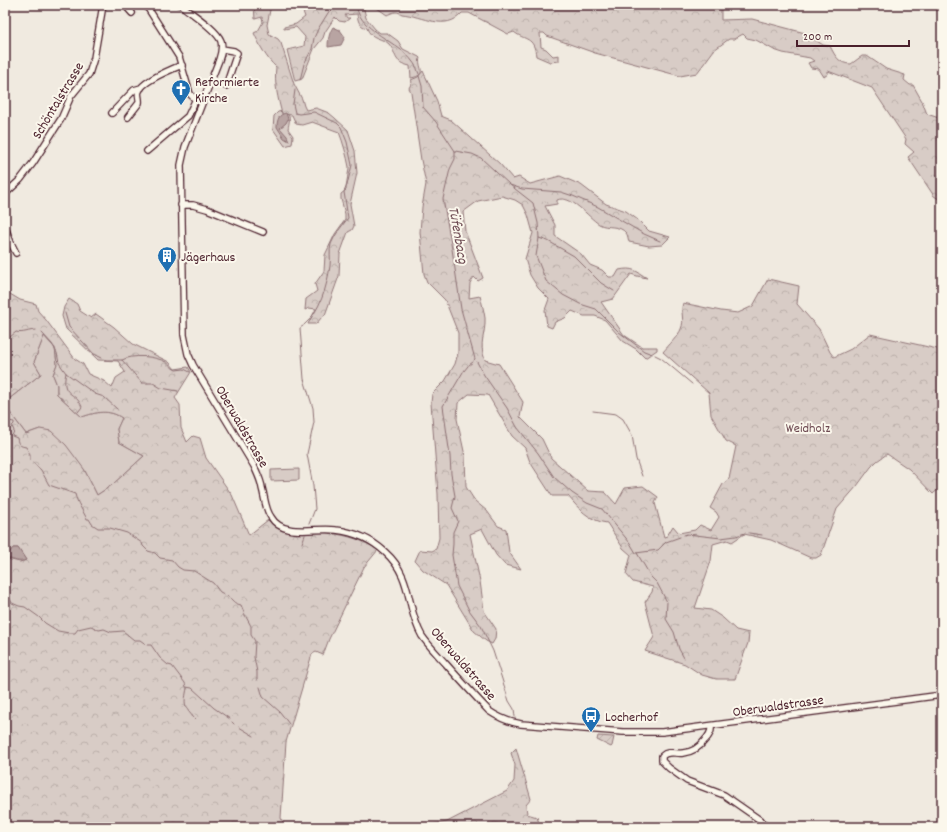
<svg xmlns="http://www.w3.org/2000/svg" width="947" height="832" font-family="Dekko,sans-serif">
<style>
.grass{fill:#d8ccc6;stroke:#917678}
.forest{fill:url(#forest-crowns);stroke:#917678;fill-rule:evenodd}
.garden{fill:url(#garden-furrows);stroke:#917678}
.water{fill:#b8a4a2;stroke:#8c6f72}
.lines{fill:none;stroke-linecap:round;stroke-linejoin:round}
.stream{stroke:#8c6f72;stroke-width:1}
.minor-casing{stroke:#4a1f2b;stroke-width:8}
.minor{stroke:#fbf7ec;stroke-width:5.5}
.labels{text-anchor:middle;stroke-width:4;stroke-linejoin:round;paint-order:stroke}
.poi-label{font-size:14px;fill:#4a1f2b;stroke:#fbf7ec;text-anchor:start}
.street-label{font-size:14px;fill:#4a1f2b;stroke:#fbf7ec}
.park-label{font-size:14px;fill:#6e4a52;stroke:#fbf7ec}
.water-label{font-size:15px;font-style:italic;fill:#704e55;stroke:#fbf7ec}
</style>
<defs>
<pattern id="forest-crowns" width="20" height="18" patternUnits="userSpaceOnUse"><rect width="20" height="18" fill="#d8ccc6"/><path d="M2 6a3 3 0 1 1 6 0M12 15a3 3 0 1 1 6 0" fill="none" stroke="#bbafaa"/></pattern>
<pattern id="garden-furrows" width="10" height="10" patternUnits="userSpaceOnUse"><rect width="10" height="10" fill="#d8ccc6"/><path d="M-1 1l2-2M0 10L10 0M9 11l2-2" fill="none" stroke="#bbafaa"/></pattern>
</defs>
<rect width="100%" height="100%" fill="#f0eae0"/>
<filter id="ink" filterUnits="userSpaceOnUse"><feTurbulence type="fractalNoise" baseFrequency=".025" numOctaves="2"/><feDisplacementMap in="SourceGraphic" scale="8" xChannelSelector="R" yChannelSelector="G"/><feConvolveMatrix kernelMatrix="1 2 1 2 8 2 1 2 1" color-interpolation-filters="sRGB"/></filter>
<g filter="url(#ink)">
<path class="grass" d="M283 111 287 112C291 118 289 122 288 129L293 136 292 144 285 146 273 129 274 116 278 112Z
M44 336 55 348 57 364 53 375 57 385V394L82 417C96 412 109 409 122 418L117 429 119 442 144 456 112 485 97 495 84 469 40 429 26 434 5 406V402L41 374 34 362Z
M299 469V480L271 481V470Z"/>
<path class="forest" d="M254 5H271L267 25 269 34 278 39 281 43 294 84 302 99 304 106 306 110 316 108 329 113 335 118 348 130 355 151 357 173 350 204 354 226 352 230 348 232 340 254 339 276 325 315 322 317 316 324H308L316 309 309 308 305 310 306 299 317 291 315 284 324 271 325 255 335 234 345 220V214L341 199V194L346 190C346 185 349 170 349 167 347 156 343 142 339 132L312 122 302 125 296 124 292 115 282 114C278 98 274 84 276 67 266 58 260 46 254 33L258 31 263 22 262 17 255 19Z
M302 5H363L366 18 375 29 380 33H387L398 41 403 49 419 57 420 58C417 66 429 75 411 78L410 66C392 62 398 55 389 44 383 38 370 39 367 28 359 26 358 21 357 14L345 15 347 18H350L345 22 339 21 335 17 325 32 323 38 314 49 302 79 295 81 287 50 304 46 305 37 296 27 284 29V27L296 24 305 17 302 9Z
M366 5H721V20L752 19 805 33 823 45 830 46C835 56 839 64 851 64L862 56H867L886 69 905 75 904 80 910 85H913L922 101 927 114 942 119V201L934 196 908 157 914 152 905 144 906 139 872 88 828 71V74L824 77 819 69 811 68 808 63 814 61 810 58 783 53 774 50 756 40 747 38 743 34 734 39H729L714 50 697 73 680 76 595 53 547 36 544 33H540L541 47 546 49 553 56 559 55V61L550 62 536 56C534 36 525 41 514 32L508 34 469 13H462C446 32 422 16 402 14 400 13 398 12 396 12 393 12 389 14 387 15L377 8Z
M423 71 437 101 441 116 451 120 500 164 513 179 519 177 530 184 560 176 581 185 606 204 626 211 638 220 649 231 670 237 662 245 649 246 629 242C628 239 628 235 626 233 619 224 607 229 599 224 588 217 571 194 557 200V204L545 206 555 225V236L581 254 590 265 602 270 609 277H615L619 270C633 267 636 271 647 278L637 276 631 274 613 299 601 302 624 335 642 347H657V350L645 358 636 349 623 341 605 320 595 316H584L572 311 565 318 555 322 552 328 547 326 545 310 549 299 538 288 530 275 525 259 533 233 528 215 523 205 515 200 502 196 478 201 463 212 465 231 483 278 478 281 474 277 470 283 469 298 480 296C482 303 484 311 485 318 486 335 478 342 485 360L499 364 523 402 520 417 542 439 551 458 588 491 605 492 616 504 625 488 643 486 658 497 655 503 664 537 667 536 673 526 679 533 695 530 700 525 711 530 719 517 716 512 710 508 723 484 729 479 736 446 726 441 711 415 709 393 663 352C668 346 679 335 681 329 685 320 680 312 683 303L721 311 738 313 753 306 768 279 799 286 797 304 819 329 830 352 834 357 851 349 870 334 942 350V486L933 494 909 469 887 454 877 461 871 467 857 486 837 509 821 555 816 558H811L771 540 744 534 732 542 727 540 713 544 711 561 695 608 711 610 723 618 736 630 749 633 748 643 735 679H716L702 675 685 664 645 651 654 637 645 602 652 592 653 587 633 582 626 574 631 555 623 548 607 523C589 521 578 508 568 496H552L530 462 525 448 512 436 488 395 469 394 458 403 457 419 465 456 466 487 475 501 487 511 498 526 506 529 509 552 521 569 505 565 496 555 482 529 470 534 480 581 484 611 496 629 495 639 492 644 486 641 474 631 446 585 423 570 415 561 420 550 432 551 436 549 439 538 438 494 431 403 432 394 445 381 455 364 458 353V333L445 300 427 282 424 274 420 232 422 207 426 184 421 160 411 92 409 88 412 82 411 80 418 77Z
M5 291 20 300 36 304 38 311 46 320 75 359 83 364 88 374 104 381 112 388 116 378 125 372 118 361 98 360 66 329 62 316 64 307 69 299 77 304 80 311 91 318 96 314 114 327 133 344 169 362 175 369 188 367 191 372 175 398 180 405 181 428 187 442 193 436 200 438 206 458 232 495 249 535 268 520 277 528 283 531C317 532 348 530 378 550L364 567 329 639 323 655 316 652 312 654 286 742 281 818 285 827H5V406L26 434 40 429 51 431 66 445 84 469 97 495 112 485 144 456 119 442 117 429 122 418C109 409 96 412 82 417L57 394V385L53 375 57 364 55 348 44 336 34 362 41 374 5 402ZM13 548H18L26 560 20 562 7 559Z
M516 748 531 799 526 805 527 814 537 817 539 823 544 827H419L447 822 507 791 514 781 515 765 511 753Z"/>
<path class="garden" d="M598 736 614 737 612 746 611 747 597 740Z"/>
<path class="water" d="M333 27 340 30 345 37 341 45 328 47C328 40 329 33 333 27Z
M286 113 288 119 286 123 280 128 287 136 289 141 284 138 277 127C277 120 279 114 286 113Z
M13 548H18L26 560C18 563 15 560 7 558L9 553Z"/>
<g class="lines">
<path class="stream" d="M356 5C360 36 410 42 419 74
M419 76 422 86 423 107 436 122 455 151V159L450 169 443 199 452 249 461 309 475 359 474 360
M300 80 304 64 312 49 314 38 318 29 333 5
M295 90 293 104 295 113 299 114 314 112 337 123 341 127 347 142 352 165 347 185 344 192 348 218C342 226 335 234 331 244 329 252 331 259 330 266 327 286 320 312 304 325
M455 151 472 154 481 158 510 185 522 189 561 192 573 196 598 207 644 234 660 241
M510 185 533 203 538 223 539 238 536 256 546 281 563 295 580 304 596 309 619 332 644 351 652 354
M539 238 548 241 574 256 601 283 614 291
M65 313 69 327 94 354 106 360H122L142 383H153L161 388 178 391
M303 326 300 328 304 379 313 408 314 422 307 454 313 486 315 509 309 524
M42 333 52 344 57 353 59 363 66 373 95 394 104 397 117 409
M5 338 10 337 16 332C23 334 29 330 36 330
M655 355 661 358 692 384
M122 360C133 354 155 356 166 362 170 364 171 368 176 370L184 369 190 372
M477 362 484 375 507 408 517 427 538 453 554 477 572 493 587 503 602 509 630 543 636 553 658 550 666 542 680 537
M469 365 473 362
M464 371 468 366
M463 372 443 406 450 456 451 474 455 496 452 508 458 521 453 532V544L452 555 457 586 469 610 481 626 493 651 509 701 514 709 515 717
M66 373C60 397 76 391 82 407L78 412
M593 411 616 414 623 419 632 435 636 459 642 476
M5 412 9 417 8 420 9 421 14 422V424L12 426 14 431 12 436 17 438C18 445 20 446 26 447L30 454V460L41 470 49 485 75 494C77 503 83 511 87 519H89L92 524 98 528H110L127 533 142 543 143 546 148 551 155 553 160 558 172 560 178 567 183 570 194 571 213 583 220 592 224 594
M749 533 762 535
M684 535 687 534 721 538 736 536 745 533
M302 543 305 535
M637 553 651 577 657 583 667 602 666 619 674 632 679 649 684 658
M5 594 9 597 12 603 19 606 25 607 39 617 45 623 58 631 69 633H75L78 629 91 626 99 630 104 629 111 632 123 631 134 640H140L147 645H151L160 658 168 665 172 666 185 683 186 687 192 688 214 708 230 719
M227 596C234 600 232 603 241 605L245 615 251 626V635L255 641 254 657 257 672V680
M260 687 263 697 280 712 289 724
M187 688C184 704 183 706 195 719
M232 722 234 724
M239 727 254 736"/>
<defs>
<path id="minor" d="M125 5 132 13
M146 5 179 57 190 94 196 100
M181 5C192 14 216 29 221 41 223 48 221 54 219 60L185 147 181 165 184 335 188 354 193 365 254 466C257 473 261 480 262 488 265 498 265 509 271 517 283 538 315 527 336 530 354 532 371 539 385 552 414 578 405 607 422 636 429 646 438 655 446 664 460 680 474 695 489 711 499 718 509 722 521 724L623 732H662L942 695
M222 49 234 51 237 53 226 86
M112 113 134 90 141 88
M128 117 139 103C140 99 137 94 139 91 143 81 172 69 182 65
M147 151 188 116 195 101 196 100 198 101
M5 194 20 180 33 163 61 119 71 96 89 74 94 58 103 5
M181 205H193L207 209 263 232
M5 227 11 243 16 253
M711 726C712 732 709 736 705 740 700 747 692 752 683 753 676 754 668 750 662 756V761L669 768 687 781 724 795 760 820 766 827"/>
</defs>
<use href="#minor" class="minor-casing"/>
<use href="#minor" class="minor"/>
</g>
</g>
<defs>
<symbol id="church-pin" viewBox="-11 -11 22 30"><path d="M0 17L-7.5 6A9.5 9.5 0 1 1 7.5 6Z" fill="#1f6fb2" stroke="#fbf7ec"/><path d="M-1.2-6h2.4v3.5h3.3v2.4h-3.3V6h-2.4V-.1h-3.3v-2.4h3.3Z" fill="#fff"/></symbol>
<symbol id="building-pin" viewBox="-11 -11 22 30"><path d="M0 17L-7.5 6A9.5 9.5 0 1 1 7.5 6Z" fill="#1f6fb2" stroke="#fbf7ec"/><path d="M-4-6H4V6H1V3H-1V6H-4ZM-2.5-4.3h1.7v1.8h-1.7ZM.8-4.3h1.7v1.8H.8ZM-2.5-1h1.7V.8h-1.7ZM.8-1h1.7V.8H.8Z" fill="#fff"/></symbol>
<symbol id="bus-pin" viewBox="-11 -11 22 30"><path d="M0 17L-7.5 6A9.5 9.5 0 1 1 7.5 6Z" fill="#1f6fb2" stroke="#fbf7ec"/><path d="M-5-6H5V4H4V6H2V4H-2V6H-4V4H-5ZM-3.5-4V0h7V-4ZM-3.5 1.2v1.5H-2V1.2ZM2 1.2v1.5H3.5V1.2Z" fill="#fff"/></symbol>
</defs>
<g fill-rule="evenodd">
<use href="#church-pin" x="170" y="78" width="22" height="30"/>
<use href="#building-pin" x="156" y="245" width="22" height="30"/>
<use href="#bus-pin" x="580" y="705" width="22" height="30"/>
</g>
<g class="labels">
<g class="poi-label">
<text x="195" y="86">Reformierte<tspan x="195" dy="16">Kirche</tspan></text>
<text x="181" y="261">Jägerhaus</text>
<text x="605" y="721">Locherhof</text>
</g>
<g class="street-label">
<text transform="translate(57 100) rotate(-59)" y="5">Schöntalstrasse</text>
<text transform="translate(243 426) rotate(60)" y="5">Oberwaldstrasse</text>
<text transform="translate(464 663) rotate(49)" y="5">Oberwaldstrasse</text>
<text transform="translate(778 705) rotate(-8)" y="5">Oberwaldstrasse</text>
</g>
<g class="park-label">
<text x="808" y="432">Weidholz</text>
</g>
<g class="water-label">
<text transform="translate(459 235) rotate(80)" y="5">Tüfenbacg</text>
</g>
</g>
<rect width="947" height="832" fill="none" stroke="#fbf7ec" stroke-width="20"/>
<rect x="10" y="10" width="927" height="812" fill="none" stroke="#4a1f2b" stroke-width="1.5" filter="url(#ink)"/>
<path d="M797 40v6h112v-6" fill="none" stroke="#4a1f2b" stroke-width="2"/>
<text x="803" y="40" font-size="12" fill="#4a1f2b" stroke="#fbf7ec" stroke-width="3" paint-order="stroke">200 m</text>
</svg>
